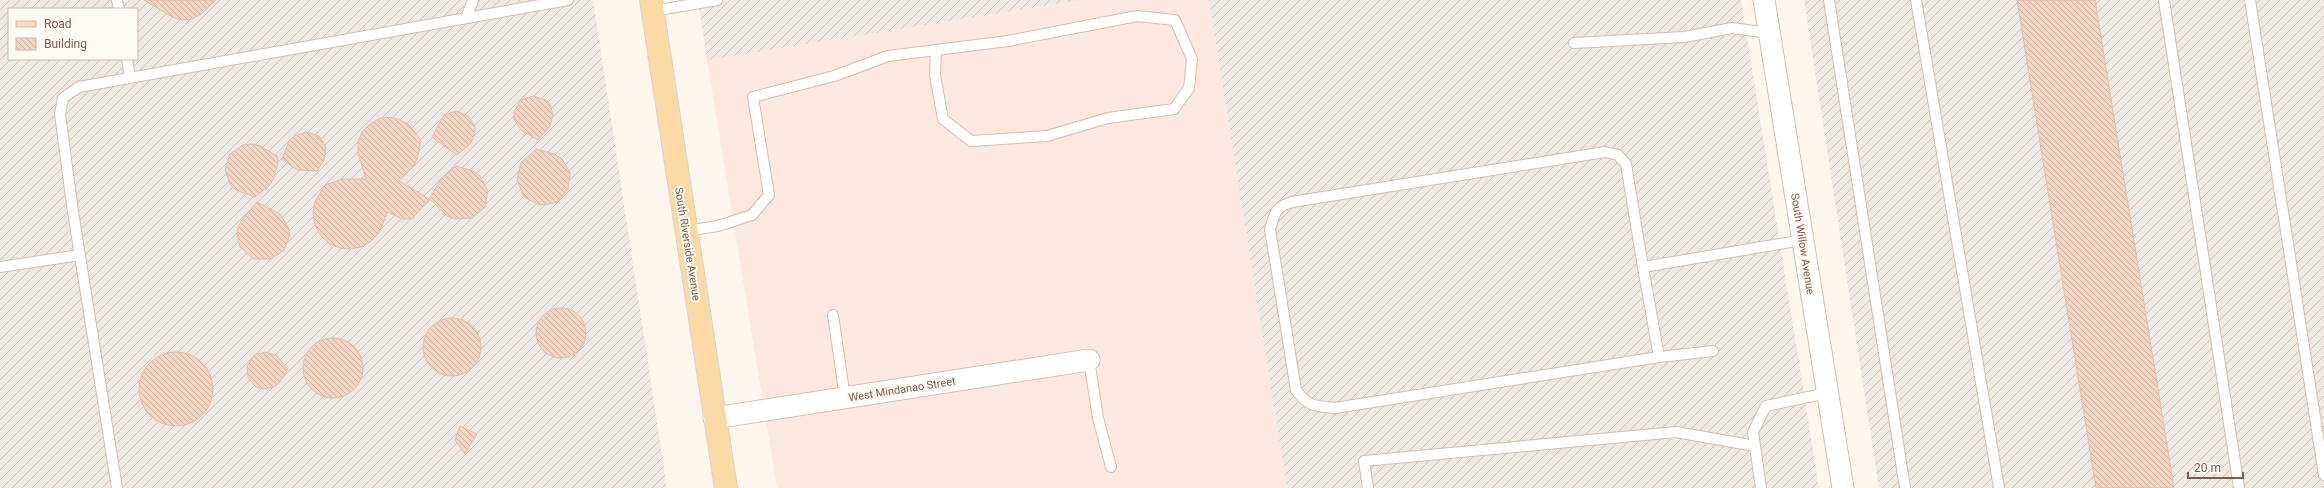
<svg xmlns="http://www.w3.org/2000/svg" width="2324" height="488" font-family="Roboto,sans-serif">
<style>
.commercial{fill:#fde8e0}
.industrial{fill:url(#industrial-furrows);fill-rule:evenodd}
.building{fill:url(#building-back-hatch);stroke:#e6bba3}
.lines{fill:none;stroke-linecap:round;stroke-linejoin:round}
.lane-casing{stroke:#d1beb0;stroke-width:12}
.street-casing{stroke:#d1beb0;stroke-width:23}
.primary-casing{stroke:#dad1cd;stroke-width:24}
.lane{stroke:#fff;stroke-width:10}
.street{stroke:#fff;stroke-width:21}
.primary{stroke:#fbd9a5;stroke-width:22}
.labels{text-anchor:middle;stroke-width:4;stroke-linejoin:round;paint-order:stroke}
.street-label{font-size:11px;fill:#7a5c4d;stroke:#fffaf3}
</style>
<defs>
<pattern id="industrial-furrows" width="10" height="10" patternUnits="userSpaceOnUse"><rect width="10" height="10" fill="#efe9e4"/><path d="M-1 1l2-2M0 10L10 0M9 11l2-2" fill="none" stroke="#c7c0bb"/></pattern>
<pattern id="building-back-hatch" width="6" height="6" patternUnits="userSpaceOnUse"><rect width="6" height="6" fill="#f3d5c3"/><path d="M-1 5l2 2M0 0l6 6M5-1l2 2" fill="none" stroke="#cab0a1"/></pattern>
</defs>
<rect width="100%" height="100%" fill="#fdf6ec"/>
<path class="commercial" d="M1082 0H1209L1287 488H777L707 60Z"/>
<path class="industrial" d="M0 0H593L667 488H0ZM9 9H137V59H9Z
M698 0H1082L707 60Z
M1209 0H1741L1819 488H1287Z
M1804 0H2324V488H1879Z"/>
<path class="building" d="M144 0H216L201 14 192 19 182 20 172 17Z
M2017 0H2095L2174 488H2096Z
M533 96 546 100 550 104 553 115 550 126 538 140 521 130 514 119V112L521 100Z
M456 111 468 116 475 126V132L471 143 457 155 432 137 444 115Z
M388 117 398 119 408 124 421 140 417 160 412 168 398 180 429 199 442 178 456 166 473 171 480 176 488 191 485 207 472 218 455 219 447 216 430 199 412 219H402L388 212 378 234 370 242 361 247 350 249 340 248 330 244 321 236 315 225 313 213 315 202 325 185 342 179H366L358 153V142L362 132 369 125 378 119Z
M306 132 319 136 326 147 324 160 317 171 297 170 282 159 289 141 294 136Z
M252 144 260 146 277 156 278 163 273 180 269 186 255 197 238 191 231 186 225 170 230 154 243 145Z
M536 149 554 154 562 159 570 173 568 189 557 202 549 204 540 205 524 197 517 180 521 163Z
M257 202 280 214 288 227 290 235 284 250 271 259H254L240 247 238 239 237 230 241 221Z
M536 333a25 25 0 1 1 50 0a25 25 0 1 1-50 0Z
M423 347a29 29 0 1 1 58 0a29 29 0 1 1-58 0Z
M303 368a30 30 0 1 1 60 0a30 30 0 1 1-60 0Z
M266 352 277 356 288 369 279 383 274 387 262 389 256 387 248 378 247 366 254 355Z
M139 389a37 37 0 1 1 74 0a37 37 0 1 1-74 0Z
M460 426 477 434 465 454 455 440Z"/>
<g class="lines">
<defs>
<path id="lane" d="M117 0 119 9
M1829 0 1905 488
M1916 0 1999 488
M2164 0 2239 488
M2250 0 2324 475
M653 11 717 0
M466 18 473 0
M1574 43 1684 37 1732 28 1769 33
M127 59 130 78
M686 231 718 226 752 215 769 195 753 97 834 76 888 56 1008 41 1137 16 1175 20 1192 59 1189 88 1174 109 1108 118 1047 136 971 141 943 119 935 75 936 50
M0 267 80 255
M1643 267 1659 357
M833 315 845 398
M1713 351 1659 357 1335 408C1316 406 1308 407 1296 390L1270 229C1275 213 1275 207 1292 202L1605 152 1618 155 1626 164 1643 267 1803 240
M1089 360 1098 418 1111 467
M117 488 73 212 60 114 63 98 79 87 568 0
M1368 488 1364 461 1676 432 1755 446
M1761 488 1753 432 1766 406 1827 393"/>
<path id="street" d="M1764 0 1843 488
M714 418 1089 360"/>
<path id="primary" d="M651 0 726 488"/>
</defs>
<use href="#lane" class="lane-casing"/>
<use href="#street" class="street-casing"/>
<use href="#primary" class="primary-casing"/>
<use href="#lane" class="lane"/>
<use href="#street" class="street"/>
<use href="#primary" class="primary"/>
</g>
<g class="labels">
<g class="street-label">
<text transform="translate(688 244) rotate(81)" y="4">South Riverside Avenue</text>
<text transform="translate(1803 244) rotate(81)" y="4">South Willow Avenue</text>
<text transform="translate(902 389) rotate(-9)" y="4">West Mindanao Street</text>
</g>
</g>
<rect x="8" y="8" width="130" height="52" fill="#fffaf3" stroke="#cabbb1"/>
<rect x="16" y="21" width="20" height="6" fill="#fbd9a5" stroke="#cabbb1"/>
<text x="44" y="28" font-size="12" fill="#7a5c4d">Road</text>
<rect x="16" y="38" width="20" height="12" fill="url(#building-back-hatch)" stroke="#cabbb1"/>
<text x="44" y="48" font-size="12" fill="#7a5c4d">Building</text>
<path d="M2188 472v6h55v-6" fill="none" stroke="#7a5c4d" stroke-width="2"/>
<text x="2194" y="472" font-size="12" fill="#7a5c4d" stroke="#fffaf3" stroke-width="3" paint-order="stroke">20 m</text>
</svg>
